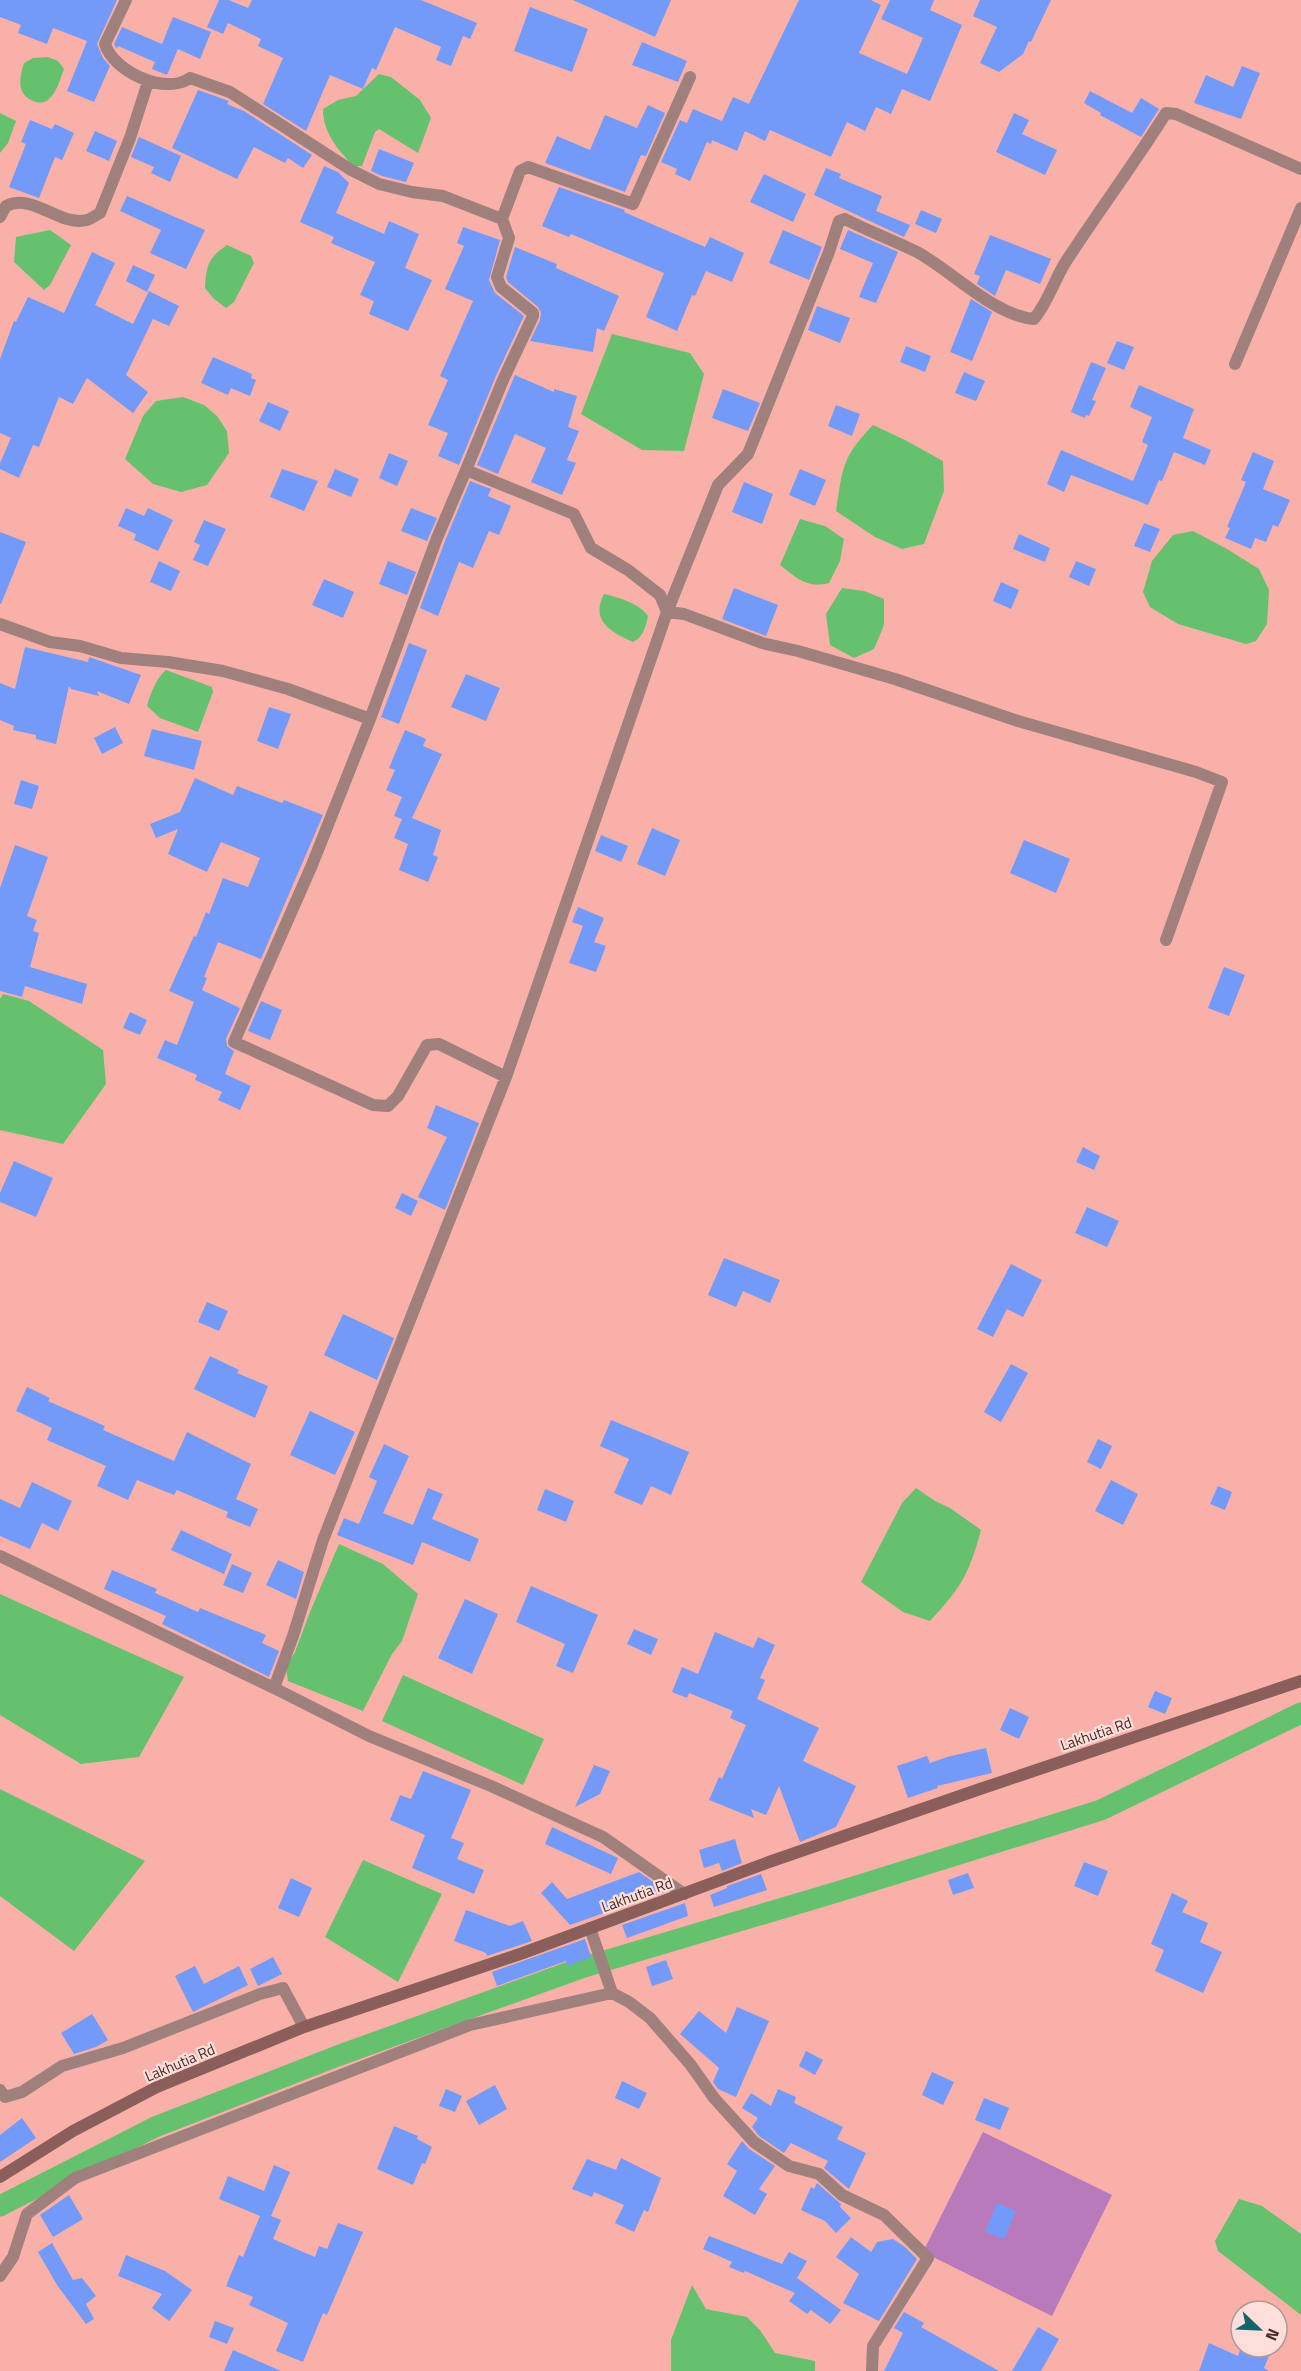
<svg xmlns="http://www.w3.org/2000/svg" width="1301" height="2371" font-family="'Titillium Web',sans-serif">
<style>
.green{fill:#b97abb}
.water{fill:#65c16e}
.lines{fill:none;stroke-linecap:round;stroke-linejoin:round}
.canal{stroke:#65c16e;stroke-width:21}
.building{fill:#739af9}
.street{stroke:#9f807d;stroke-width:12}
.secondary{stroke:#8a5e5a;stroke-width:12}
.labels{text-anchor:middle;stroke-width:4.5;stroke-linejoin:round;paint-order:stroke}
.street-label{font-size:15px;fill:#482b28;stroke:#fcdeda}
</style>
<rect width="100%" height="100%" fill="#f9b0a9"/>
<path class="green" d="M983 2132 1112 2195 1052 2316 923 2252Z"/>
<path class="water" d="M48 57 58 61 64 69C60 79 57 92 49 99 45 103 41 103 36 102 16 96 19 79 24 63L33 58Z
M379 74 391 77 420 100 431 118 418 153 379 129 375 132 362 166H353C337 148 323 133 323 109L338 100 356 96Z
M0 113 16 121 8 143 0 153Z
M50 230 71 245 50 285 44 290 14 262 16 237Z
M227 245 251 256 254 263 234 302 226 308 213 298 205 288C206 266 208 258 227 245Z
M612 334 690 353 704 374 684 451 642 450 581 414Z
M183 397 204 405 217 416 227 431 229 453 207 485 181 492 153 484 125 459 143 416 156 401Z
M873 425 905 440 943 461 944 491 924 544 902 549 875 537 836 511C843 468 841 458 873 425Z
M800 519 825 526 844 539 840 561 829 583C808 589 796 578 780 565Z
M1193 531 1227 549 1259 569 1269 590 1267 624 1256 641 1246 644 1178 624 1150 607 1143 592 1152 561 1173 535Z
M842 588 864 591 884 599V625L874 649 854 658 830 645 826 614Z
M604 594C620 598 639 603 648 616 646 627 643 637 633 642 611 632 590 621 604 594Z
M166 670 212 687 213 692 198 732 160 718 147 706C150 694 157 677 166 670Z
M3 994 29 1001 103 1050 106 1084 63 1144 0 1130V999Z
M916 1488 935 1501 950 1508 981 1530C969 1574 961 1588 930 1621L903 1612 861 1582 902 1503Z
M339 1544 383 1564 418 1594 402 1641 392 1654 363 1711 288 1681 286 1668 295 1652 310 1612Z
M0 1594 184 1677 139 1757 81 1764 0 1715Z
M403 1675 544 1739 523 1785 382 1721Z
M0 1789 145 1861 74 1951 0 1896Z
M363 1860 442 1894 398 1982 325 1937Z
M1239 2199 1262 2206 1301 2234V2315L1218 2251 1215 2241Z
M692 2285 706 2309 747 2317 760 2330 775 2353 815 2361V2371H671V2340Z"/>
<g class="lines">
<path class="canal" d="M0 2206 155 2127 340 2055 581 1968 837 1892 1101 1810 1301 1713"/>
</g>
<path class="building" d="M0 0H117L97 44 103 58 110 66 94 102 67 91 87 41 53 28 47 44 18 33 21 25 0 17Z
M219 0H229L248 8 252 0H421L477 23 470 39 463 36 451 66 436 60 441 47 395 27 376 70 372 68 363 89 330 75 306 131 263 104 283 58 258 46 261 39 228 23 223 34 207 27Z
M573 0H671L655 37Z
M799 0H871L881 5 859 53 907 74 923 38 881 19 890 0H934L930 10 962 25 930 101 902 89 891 114 876 107 865 131 847 122 831 157 770 130 765 141 745 131 737 151 712 140 711 144 707 142 690 181 675 174 677 169 661 162 680 120 687 123 693 109 722 121 733 97 749 104Z
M980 0H1051L1031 42 1029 41 1023 54 999 72 980 63 997 27 973 16Z
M530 7 588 29 572 72 514 51Z
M173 17 211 32 200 59 178 49 167 75 152 69 155 62 118 46 117 49 114 44 122 27 162 44Z
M642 42 687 61 678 82 632 65Z
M1242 66 1260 73 1241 119 1194 103 1206 75 1233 87Z
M198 90 229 101 227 104 244 111 312 155 303 168 288 158 285 163 254 147 237 179 172 148Z
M1090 91 1132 113 1141 98 1159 109 1141 137 1100 115 1101 113 1084 103Z
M648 105 665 113 646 156 641 155 625 192 545 163 557 136 590 150 605 115 637 128Z
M1014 113 1029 120 1022 134 1057 150 1045 175 996 152Z
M30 120 52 129 55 124 74 133 62 160 55 157 39 198 9 187 26 144 21 142Z
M95 131 117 141 109 161 86 151Z
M139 137 181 156 170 182 151 173 154 167 131 157Z
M379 149 414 163 406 182 382 176 371 171Z
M324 166 338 172 349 183 336 213 384 234 389 221 419 234 405 268 432 280 408 331 369 314 374 301 360 295 375 262 331 243 334 237 300 222Z
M826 168 841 174 839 178 882 196 876 211 910 225 904 237 814 195Z
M764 174 806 194 793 222 750 202Z
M559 187 625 210 624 212 705 247 710 237 744 253 732 282 706 271 695 296 692 295 677 331 646 317 664 273 571 234 569 237 542 226Z
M127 196 205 230 186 269 150 253 161 230 120 211Z
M921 210 942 219 936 233 915 224Z
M463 227 500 240 489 280 495 293 524 316 496 376 459 465 438 456 448 433 428 425 448 380 440 376 473 301 445 289 464 246 457 243Z
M783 230 822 247 809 280 769 263Z
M848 230 898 252 876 303 859 297 873 263 840 249Z
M990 235 1051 259 1040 284 1006 270 995 296 977 284 980 276 974 274Z
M515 247 557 264 556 268 619 296 604 331 597 328 593 352 530 341 540 320 541 313 538 307 508 282 506 277Z
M92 252 115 263 95 305 133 324 149 291 179 306 169 326 153 319 126 375 148 392 133 413 87 378 73 404 59 397 39 447 33 445 19 478 0 469V463L11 438 0 433V359L14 321 16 322 28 297 64 313Z
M133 265 155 275 147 292 126 281Z
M971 299 992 312 972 361 950 352Z
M817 306 850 318 840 343 808 330Z
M1117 341 1134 347 1124 370 1107 363Z
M906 346 931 356 925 372 900 362Z
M213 357 252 374 251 378 256 380 250 396 231 388 228 395 201 383Z
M1091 362 1106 368 1092 400 1096 401 1089 416 1086 415 1085 418 1071 412Z
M964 372 985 381 976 401 955 393Z
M515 375 554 392V389L577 396 568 427 579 431 567 460 576 463 562 495 531 482 546 448 515 434 498 474 477 465Z
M1139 385 1194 409 1183 438 1211 450 1205 465 1174 452 1162 481 1159 480 1148 505 1071 475 1064 492 1047 484 1061 450 1133 481 1148 445 1142 442 1152 417 1130 407Z
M723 389 760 403 748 431 712 418Z
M268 402 289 411 280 431 259 421Z
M836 405 860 414 852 436 828 426Z
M1253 452 1274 461 1263 489 1290 500 1278 527 1273 525 1266 542 1255 538 1251 549 1225 538 1230 528 1227 527 1246 482 1241 480Z
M389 453 408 461 397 486 379 478Z
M282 469 318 481 304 511 270 497Z
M335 469 359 479 351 497 327 487Z
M800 469 826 480 815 506 789 495Z
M470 481 491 489 488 496 511 506 499 535 489 531 473 568 459 562 438 616 420 608 445 541Z
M744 482 773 494 762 524 732 512Z
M126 508 144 516 148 508 173 520 158 551 134 540 136 534 118 526Z
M411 508 437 518 427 541 401 531Z
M204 520 226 529 208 566 193 560 200 545 194 542Z
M1144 523 1160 529 1150 552 1134 546Z
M0 532 26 542 1 604H0Z
M1019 534 1050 548 1045 562 1013 549Z
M159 561 180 571 171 591 150 582Z
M388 561 416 572 407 595 379 584Z
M1076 561 1096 569 1089 586 1069 577Z
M324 579 354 592 343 618 312 605Z
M1001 582 1019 590 1011 609 993 601Z
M734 588 778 605 766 636 722 619Z
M409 643 427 650 399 724 381 717Z
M25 647 88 662 89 657 141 675 129 704 97 691 99 696 71 689 69 686 56 744 36 739V735L13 730 14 726 0 720V683L15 689Z
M466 674 500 688 486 721 451 707Z
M269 707 291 714 278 749 257 741Z
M115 727 123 743 102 754 94 738Z
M152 729 202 741 194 770 144 756Z
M405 730 426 739 423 746 442 754 412 818 441 830 433 855 438 857 428 882 399 870 408 844 394 838 402 819 394 816 402 797 386 790 395 770 389 768Z
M195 778 233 795 237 786 282 803 284 800 323 815 261 959 218 942 204 977 207 978 202 990 240 1008 226 1039 227 1046 234 1051 225 1074 251 1086 240 1110 218 1100 222 1092 195 1080 197 1075 157 1058 165 1040 177 1045 194 1002 169 991 194 936 196 937 206 912 209 914 223 878 248 887 260 858 221 842 207 872 168 854 178 829 156 838 150 824 180 812Z
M21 780 39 786 32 809 14 804Z
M652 828 680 840 665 876 637 864Z
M601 835 628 846 621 862 595 851Z
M1024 840 1070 859 1056 893 1010 873Z
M15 845 48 857 27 916 37 920 33 931 39 933 30 967 87 984 82 1004 25 986 22 997 0 991V888Z
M578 907 604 918 594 942 606 946 596 972 569 963 583 926 572 922Z
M1224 967 1245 975 1229 1016 1208 1008Z
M261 1001 282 1010 270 1040 248 1031Z
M130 1012 147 1020 140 1035 123 1028Z
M436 1105 479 1123 445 1210 418 1197 447 1137 427 1128Z
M1083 1147 1100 1156 1094 1170 1076 1162Z
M14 1161 53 1178 36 1217 0 1202V1193Z
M402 1193 418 1201 411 1216 395 1208Z
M1087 1207 1119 1221 1107 1247 1075 1233Z
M724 1258 780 1280 770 1303 743 1291 736 1307 708 1295Z
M1011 1264 1042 1280 1023 1317 1007 1309 993 1337 977 1329Z
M207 1302 228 1311 219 1331 198 1322Z
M343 1314 394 1338 377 1380 324 1355Z
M210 1356 239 1370 237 1373 268 1386 255 1418 194 1389Z
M1011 1364 1028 1373 1001 1422 984 1412Z
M27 1387 50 1398 48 1401 105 1426 103 1430 174 1461 187 1432 251 1464 236 1499 258 1509 250 1527 226 1517 228 1512 177 1490 174 1495 137 1480 128 1500 97 1486 106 1466 47 1440 52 1428 16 1411Z
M310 1411 355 1432 335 1475 290 1455Z
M611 1420 689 1452 671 1495 651 1486 642 1505 614 1493 629 1459 600 1446Z
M1098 1439 1112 1446 1101 1469 1087 1462Z
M384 1444 409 1456 383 1513 413 1525 428 1488 443 1494 432 1519 479 1539 470 1562 422 1542 413 1565 337 1535 344 1518 359 1524 377 1481 369 1477Z
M1111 1480 1138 1494 1123 1525 1095 1511Z
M32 1482 72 1501 58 1531 42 1523 30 1549 0 1536V1499L20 1508Z
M1218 1486 1232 1492 1225 1510 1210 1504Z
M545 1489 574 1501 566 1522 537 1510Z
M181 1530 232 1554 224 1574 171 1550Z
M278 1560 304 1572 296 1599 266 1585Z
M232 1564 252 1573 243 1593 223 1585Z
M112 1570 157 1589 155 1593 198 1612 200 1608 266 1635 262 1643 279 1651 269 1677 162 1624 166 1616 104 1589Z
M531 1586 598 1615 573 1673 556 1666 565 1644 516 1622Z
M465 1599 498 1614 472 1674 438 1658Z
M634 1629 658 1639 651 1655 627 1644Z
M715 1632 753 1648 758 1637 775 1645 760 1678 765 1680 757 1699 819 1728 803 1761 856 1786 836 1827 800 1842 779 1786 766 1815 751 1809 754 1818 709 1800 719 1777 722 1779 746 1725 730 1718 733 1711 689 1693 687 1698 672 1692 682 1667 698 1674Z
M1155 1691 1172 1698 1165 1714 1148 1707Z
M1010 1708 1029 1717 1019 1739 1000 1730Z
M986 1748 992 1773 937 1786 938 1788 908 1798 897 1766 927 1756 930 1763 947 1757Z
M594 1765 610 1771 600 1794 575 1807Z
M423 1771 471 1790 451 1838 464 1843 457 1859 484 1870 474 1894 412 1868 425 1835 390 1820 400 1795 411 1799Z
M552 1827 618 1858 611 1874 545 1844Z
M735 1839 742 1863 722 1871 719 1863 704 1868 699 1850Z
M1084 1862 1108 1871 1098 1896 1074 1886Z
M639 1872 666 1891 570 1925 541 1893 552 1882 567 1899Z
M968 1873 974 1888 953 1895 948 1880Z
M761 1874 767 1890 714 1907 710 1895 727 1888V1886Z
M291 1878 312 1888 299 1917 278 1908Z
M1172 1893 1188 1901 1182 1912 1208 1923 1200 1942 1222 1952 1203 1993 1155 1971 1164 1950 1151 1944Z
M685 1903 688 1916 627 1938 622 1925Z
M466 1910 510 1926 523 1921 532 1941 487 1956 486 1953 454 1941Z
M585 1939 591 1957 568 1966 566 1961 497 1986 492 1972Z
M273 1957 282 1974 258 1986 250 1969Z
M666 1960 673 1979 652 1986 646 1967Z
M195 1966 204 1984 239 1966 248 1985 193 2012 175 1976Z
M737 2007 769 2021 736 2097 718 2089 713 2082 719 2068 680 2034 699 2011 726 2033Z
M92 2014 108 2040 96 2047 74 2054 61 2033Z
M806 2051 823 2060 815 2075 799 2066Z
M932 2072 954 2082 943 2105 922 2095Z
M622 2081 647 2093 639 2109 615 2098Z
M495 2085 507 2109 479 2125 466 2101Z
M446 2089 462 2096 455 2112 439 2106Z
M778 2089 796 2097 794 2103 843 2127 837 2139 866 2153 849 2189 824 2168 828 2161 791 2143 784 2153 759 2136 752 2127 758 2118 742 2108 751 2093 771 2106Z
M984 2098 1009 2108 1000 2130 975 2120Z
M22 2118 36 2138 0 2162V2135Z
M394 2126 418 2136 417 2139 432 2147 425 2164 422 2163 413 2185 377 2169Z
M742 2141 749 2149 775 2166 759 2189 767 2194 755 2215 723 2196 737 2171 727 2164Z
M621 2158 661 2178 648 2212 644 2210 634 2232 615 2223 624 2205 594 2192 592 2197 572 2189 587 2159 616 2170Z
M274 2165 290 2172 271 2216 281 2220 273 2239 315 2257 319 2246 327 2249 338 2223 363 2232 327 2315 323 2313 303 2362 276 2351 288 2323 249 2305 253 2297 226 2286 239 2255 243 2257 260 2216 219 2199 228 2176 264 2191Z
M817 2183 841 2204 840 2207 851 2218 836 2233 825 2221 801 2210 811 2187 814 2189Z
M69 2195 83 2219 53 2237 40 2215Z
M997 2203 1016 2211 1004 2239 985 2232Z
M709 2236 782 2264 789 2252 807 2261 797 2278 841 2310 830 2324 811 2310 807 2314 789 2301 795 2293 745 2271 744 2273 729 2267 732 2262 703 2249Z
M851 2237 871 2252 877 2242 893 2239 905 2247 917 2259 879 2321 843 2303 859 2274 836 2257Z
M52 2243 73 2280 82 2278 96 2296 86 2304 94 2319 86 2324 57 2285 38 2252Z
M126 2255 165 2271 192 2290 169 2321 152 2308 162 2294 118 2276Z
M904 2312 924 2323 921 2327 999 2371H884L903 2333 894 2328Z
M215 2321 234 2328 227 2344 209 2337Z
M1038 2327 1059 2339 1041 2371H1012Z
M1209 2343 1238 2356 1241 2347H1247L1269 2356 1264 2368 1269 2371H1199Z
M233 2350 281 2371H224Z"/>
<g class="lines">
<path class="street" d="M126 0 105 44C113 71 165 96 190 78L230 92 351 170 379 184 412 192 443 196 502 219
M0 217 6 206C32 192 60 227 87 220 91 219 96 215 100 213L130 138 148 82
M1235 364 1301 208
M466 470 503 380 533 316V313L501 287 497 277 509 238 502 219 520 171 528 167 633 204 690 77
M0 624 50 642 80 646 121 658 168 662 223 671 288 689 370 719 312 865 234 1042 373 1105 388 1106 398 1096 427 1045 439 1044 506 1077 323 1540 293 1636 274 1688 0 1556
M370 719 437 538 466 470 574 514 591 548 628 570 660 595 667 612 506 1077
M1166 940 1222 782 1196 772 1018 721 895 679 798 651 762 643 684 614 667 612 718 485 748 454 829 252 839 221 845 219C868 231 893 240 917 252 952 271 993 315 1034 319 1048 302 1054 281 1065 263 1098 212 1134 164 1166 113L1176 114 1301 169
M274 1688 369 1736 491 1786 603 1837 684 1894
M590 1928 612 1993
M0 2090 5 2097 22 2092 62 2066 123 2048 260 1994 283 1988 304 2027
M0 2276 13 2257 27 2214 75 2178 470 2025 612 1993 629 2002 650 2018 690 2064 714 2098 754 2142 789 2166 819 2174 842 2195 884 2215 928 2258 873 2346 872 2371"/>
<path class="secondary" d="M0 2177 73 2131 157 2087 304 2027 523 1953 769 1862 980 1789 1301 1681"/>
</g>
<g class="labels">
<g class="street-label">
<text transform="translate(1096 1734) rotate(-19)" y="5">Lakhutia Rd</text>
<text transform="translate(637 1895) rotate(-20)" y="5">Lakhutia Rd</text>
<text transform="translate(180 2063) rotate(-23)" y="5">Lakhutia Rd</text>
</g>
</g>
<g transform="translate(1259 2329) rotate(113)"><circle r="28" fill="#fcdeda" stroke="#b49693" stroke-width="1.5"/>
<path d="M0-4.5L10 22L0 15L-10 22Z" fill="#15636b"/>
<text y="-9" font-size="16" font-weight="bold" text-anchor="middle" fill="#482b28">N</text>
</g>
</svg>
